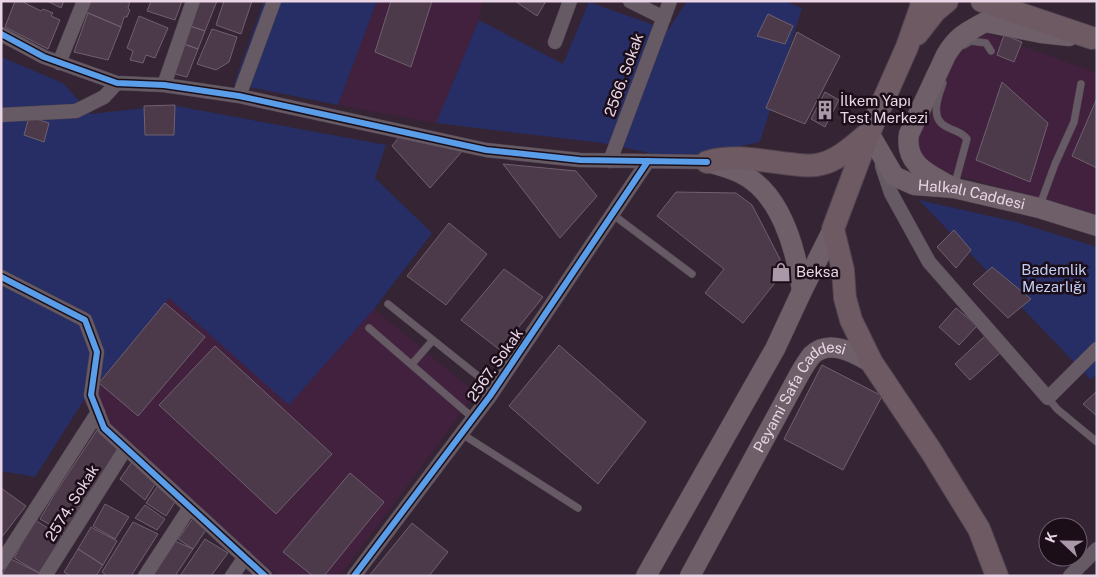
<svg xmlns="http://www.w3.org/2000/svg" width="1098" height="577" font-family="'Public Sans',sans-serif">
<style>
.built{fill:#42213f}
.green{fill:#262e65}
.building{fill:#4c394a;stroke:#6f616e}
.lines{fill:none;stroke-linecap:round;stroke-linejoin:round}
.service-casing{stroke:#50424f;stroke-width:8}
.minor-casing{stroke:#50424f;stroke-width:15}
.secondary-casing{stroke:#50424f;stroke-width:21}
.primary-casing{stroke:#50424f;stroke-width:24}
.service{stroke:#665a64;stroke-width:7}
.minor{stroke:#665a64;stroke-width:14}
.secondary{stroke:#6e5f68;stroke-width:20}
.primary{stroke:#6d5a63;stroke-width:22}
.cycleway-casing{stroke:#1b0e19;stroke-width:9}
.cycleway{stroke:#5a9eea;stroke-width:6}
.labels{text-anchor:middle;stroke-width:5;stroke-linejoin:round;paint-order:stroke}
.street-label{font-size:15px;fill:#e9d5e6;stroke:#1b0e19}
.poi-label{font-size:15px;fill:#e9d5e6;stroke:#1b0e19;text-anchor:start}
.park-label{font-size:15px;fill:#c1cdf3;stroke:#1b0e19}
</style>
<rect width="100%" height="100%" fill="#352433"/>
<path class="built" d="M377 1H483L479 20 436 123 338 105Z
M988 34 1097 73V216L936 169 912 146 965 40Z
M169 298 289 404 374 309 476 393 340 576H279L252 555 82 403Z"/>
<path class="green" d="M264 1H377L338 105 234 84Z
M687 1H784L802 8 760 142 679 159 602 143 436 123 479 20 563 64 589 2 668 30Z
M1 57 63 83 91 114 171 105 386 145 375 178 432 233 374 309 289 405 169 298 82 403 35 477 1 471Z
M919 200 1016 222 1097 247V373L1091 380Z"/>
<path class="building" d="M15 1H25V3L41 11 43 9 53 13 51 16 60 20 48 49 5 27Z
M47 1H64L61 8Z
M90 1H130L128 8 130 10 127 17H124L121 27 86 12Z
M151 1H182L175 20 147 11Z
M196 1H217L205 31 187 25Z
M224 1H252L241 34 216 25Z
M391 1H432L411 67 375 52Z
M515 1H546L537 16Z
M88 13 121 27 108 60 74 52Z
M768 14 793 26 785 44 757 36Z
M139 16 168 28 155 58 146 55 143 63 130 60 133 51 127 48Z
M187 25 205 31 198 49 181 43Z
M212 29 237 37 229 62 216 70 197 64Z
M797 32 840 56 805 124 766 108Z
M1004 35 1022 42 1014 62 997 55Z
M181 43 198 49 187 77 171 73Z
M1002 82 1048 123 1030 182 976 160Z
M825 92 839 100 825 127 811 119Z
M1097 98V168L1072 156Z
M175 105 174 135H145L144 106Z
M29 117 49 123 44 142 24 135Z
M399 137 464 149 430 188 392 146Z
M503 164 576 171 597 196 560 238Z
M676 192 736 193 752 205 780 259 778 279 743 323 705 293 724 269 657 216Z
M449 223 487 254 446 305 407 276Z
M954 230 971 250 956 268 937 247Z
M992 267 1031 299 1008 318 973 284Z
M504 269 543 297 500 350 461 320Z
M165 303 205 337 138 416 99 383Z
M956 308 977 326 959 345 939 327Z
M985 336 1000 353 970 380 955 364Z
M559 345 646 422 598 484 509 406Z
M215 346 332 454 276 514 159 405Z
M822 365 882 396 843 470 784 439Z
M1097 391V416L1083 404Z
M97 430 122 449 96 490 92 488 77 510 82 513 66 534 40 519 54 495Z
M132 462 157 481 145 500 120 479Z
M350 473 384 502 324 576H313L283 552Z
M159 484 177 499 166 516 146 503Z
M1 488 26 506 1 538Z
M105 504 129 517 115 539 93 526Z
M145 505 165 519 157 530 135 518Z
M194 517 208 527 193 549 178 539Z
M35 520 62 537 41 574 14 558Z
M133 522 158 534 131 576H107L102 572Z
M412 523 448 552 429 576H369Z
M91 527 117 541 103 565 78 549Z
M205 539 228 553 211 576H180Z
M175 541 193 549 175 576H153Z
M78 549 103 565 96 576H70L64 572Z
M11 559 41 574 39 576H1Z"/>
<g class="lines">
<defs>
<path id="service" d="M964 45 971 41 986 43 991 51
M943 83C938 97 929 119 947 127 956 132 961 131 967 139L954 187
M1040 205 1055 164 1074 122 1081 84
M612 214 692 274
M388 304 488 384
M369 328 473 418
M412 364 433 340
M1048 398 1057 409 1097 442
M462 434 578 508"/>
<path id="minor" d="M630 1 664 18
M1 34 44 57 117 83 164 85 239 96 486 150 580 160 707 162
M555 42 570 1
M59 63 84 1
M164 85 193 1
M239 96 274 1
M1 115 76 111 104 97 117 83
M610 161 670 1
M882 166 891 193 929 262 1048 398 1097 349
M1 277 85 320 97 352 91 395 104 428 265 576
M1 563 98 412
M45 576 126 448
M145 576 190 507
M232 576 245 557
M354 576 490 396 648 161
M1070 576 1097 549"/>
<g id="secondary">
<path id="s1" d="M869 133 894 176 914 185 954 188 1039 208 1097 226"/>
<path d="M707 162C718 165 730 168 740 173 781 192 796 250 802 291"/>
<path d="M954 188C931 175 904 166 909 134L946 55C957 36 967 32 985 22L1041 33 1069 36"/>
<path d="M646 576 775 349 802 291 833 229"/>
<path id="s2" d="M690 576 799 375C803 368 807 361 812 355 830 338 856 354 872 363"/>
</g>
<path id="primary" d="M921 1 922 4 907 47 869 133 833 229 843 270 845 298 851 320 872 363 931 451 979 529 997 576
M982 1 1092 38
M917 34 935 11 947 1
M707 162C735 154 762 161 791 164 801 165 811 167 821 164 839 160 855 144 869 133"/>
</defs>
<use href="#service" class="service-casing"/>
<use href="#minor" class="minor-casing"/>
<use href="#secondary" class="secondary-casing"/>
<use href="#primary" class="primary-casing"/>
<use href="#service" class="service"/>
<use href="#minor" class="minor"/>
<use href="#secondary" class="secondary"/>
<use href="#primary" class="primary"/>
<defs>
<path id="cycleway" d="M1 34 44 57 117 83 164 85 239 96 486 150 580 160 707 162
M1 277 85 320 97 352 91 395 104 428 265 576
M354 576 490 396 648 161"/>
</defs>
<use href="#cycleway" class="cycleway-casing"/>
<use href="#cycleway" class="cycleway"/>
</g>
<defs>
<symbol id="building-bare" viewBox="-9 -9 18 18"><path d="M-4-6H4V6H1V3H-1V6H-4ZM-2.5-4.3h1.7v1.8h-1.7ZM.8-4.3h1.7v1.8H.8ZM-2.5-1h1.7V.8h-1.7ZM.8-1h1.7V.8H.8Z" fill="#aa97a7" stroke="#1b0e19" stroke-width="2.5" paint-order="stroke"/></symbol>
<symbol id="shop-bare" viewBox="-9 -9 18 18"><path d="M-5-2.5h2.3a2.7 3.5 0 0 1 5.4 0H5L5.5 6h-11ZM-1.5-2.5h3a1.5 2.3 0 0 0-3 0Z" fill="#aa97a7" stroke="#1b0e19" stroke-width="2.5" paint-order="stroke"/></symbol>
</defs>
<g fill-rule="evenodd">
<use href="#building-bare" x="811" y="96" width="28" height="28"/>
<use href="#shop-bare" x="767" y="258" width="28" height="28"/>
</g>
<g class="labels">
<g class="street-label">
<text transform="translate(624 75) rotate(-70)" y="5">2566. Sokak</text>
<text dy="5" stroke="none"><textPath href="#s1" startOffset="130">Halkalı Caddesi</textPath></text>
<text transform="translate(495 365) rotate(-55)" y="5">2567. Sokak</text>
<text dy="5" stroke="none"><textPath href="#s2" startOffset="215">Peyami Safa Caddesi</textPath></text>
<text transform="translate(72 503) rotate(-58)" y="5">2574. Sokak</text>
</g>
<g class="poi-label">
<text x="840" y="106">İlkem Yapı<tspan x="840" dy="17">Test Merkezi</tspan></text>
<text x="796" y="277">Beksa</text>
</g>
<g class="park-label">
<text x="1054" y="275">Bademlik<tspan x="1054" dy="17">Mezarlığı</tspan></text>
</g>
</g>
<rect width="1098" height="577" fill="none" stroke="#e9d5e6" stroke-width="5"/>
<g transform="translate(1063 542) rotate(292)"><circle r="24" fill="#1b0e19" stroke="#6d5e6b"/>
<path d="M0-4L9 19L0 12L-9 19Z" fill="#aa97a7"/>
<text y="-8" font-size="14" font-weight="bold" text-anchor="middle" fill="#e9d5e6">K</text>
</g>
</svg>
